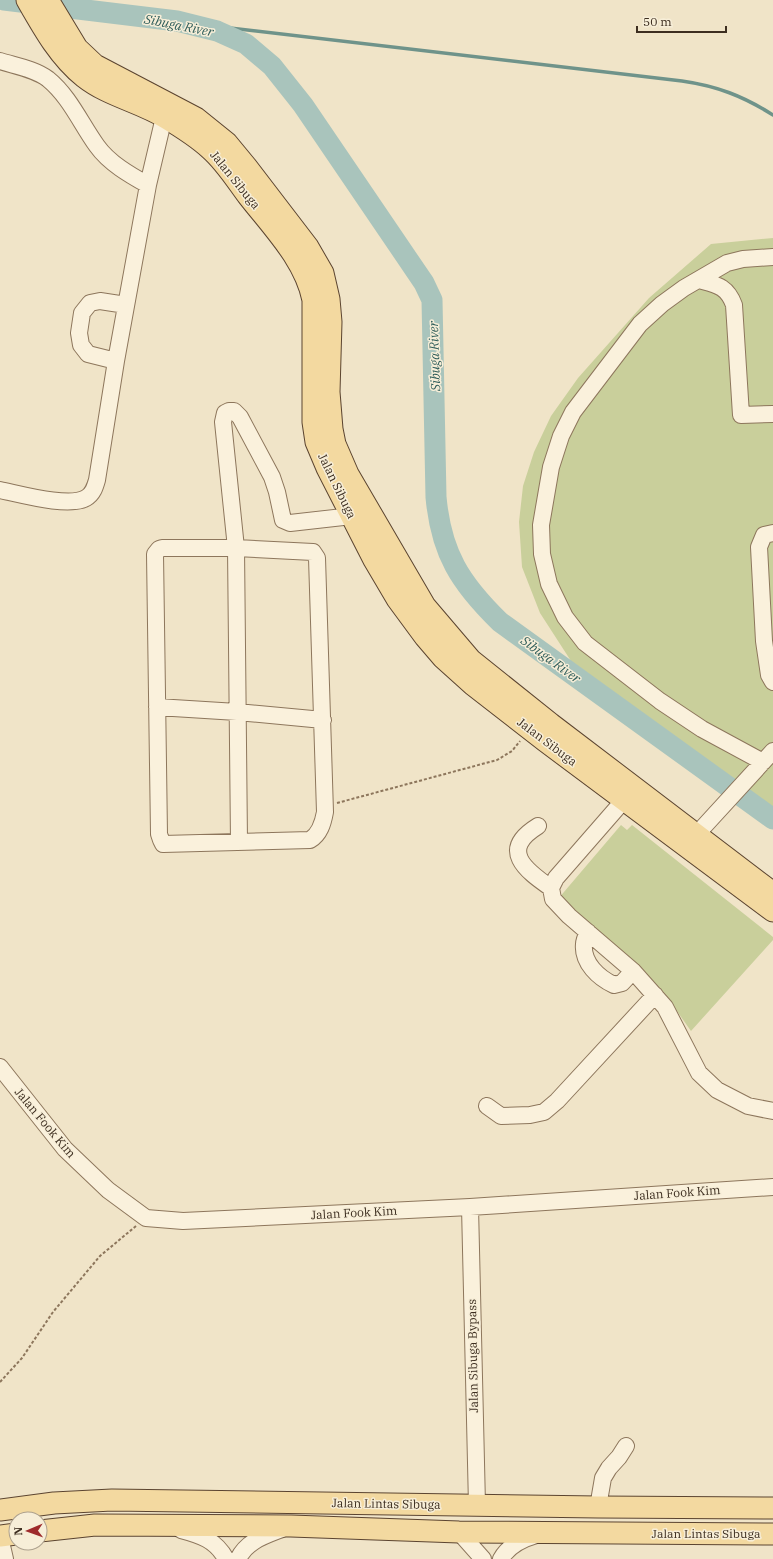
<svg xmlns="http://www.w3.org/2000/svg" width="773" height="1559" font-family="'IBM Plex Serif',serif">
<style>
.green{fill:#c9cf9b}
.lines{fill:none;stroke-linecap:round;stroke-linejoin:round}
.stream{stroke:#6f938a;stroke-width:3.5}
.river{stroke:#a9c4bc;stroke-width:21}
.minor-casing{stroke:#8d765c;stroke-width:18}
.major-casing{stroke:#5b4430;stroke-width:23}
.path{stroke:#8d765c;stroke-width:2;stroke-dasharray:3 2;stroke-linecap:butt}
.minor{stroke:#faf1dc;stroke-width:16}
.major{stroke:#f3d9a0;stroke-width:21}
.labels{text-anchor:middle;stroke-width:3;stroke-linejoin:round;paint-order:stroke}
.street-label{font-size:12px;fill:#3d2e20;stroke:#f7eed8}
.water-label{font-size:13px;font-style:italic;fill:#2f5d5a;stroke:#f7eed8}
</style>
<rect width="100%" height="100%" fill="#f0e4c8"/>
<path class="green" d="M773 238V807L571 661 540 613 522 567 519 522 523 486 534 452 551 416 578 378 649 298 711 244Z
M621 825 627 830 632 825 773 937V940L691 1031 667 997 558 899Z"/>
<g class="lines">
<path class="stream" d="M217 31 230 28 682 81C717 86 743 96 773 115"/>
<path class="river" d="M4 0 177 21 217 31 246 44 272 66 303 105 424 283 432 300 436 497C441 553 460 583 500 622L773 819"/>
<defs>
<path id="minor" d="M0 61C16 66 35 69 48 79 70 97 81 124 97 146 109 163 130 175 148 185
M699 280C717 285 727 286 734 305L741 415 773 414
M116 361 88 354 81 345 79 333 82 313 90 303 100 301 126 305
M0 490C20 494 69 508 86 498 93 494 95 487 97 480L116 361 148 185 164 117
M773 533 764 535 759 547 764 641 769 675 773 682
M162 548H236L313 552 317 558 325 812C323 823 320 834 310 840L163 844 161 840 159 834 155 554 159 549Z
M157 707 237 712 323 720
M763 762 702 729 660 701 585 643 565 617 549 584 542 554 541 525 551 467 561 436 573 412 640 324 662 304 684 288 727 263 743 259 773 257
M624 800 556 878 551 888 553 899 569 916 633 971 665 1007 699 1073 717 1090 748 1106 773 1111
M538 826C499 850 525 870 551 888
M697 834 773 751
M239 842 236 548 223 422 225 413 229 411H234L240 417 272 477 277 492 283 520 290 523 352 516
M588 932C586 936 584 940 584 944 582 963 599 978 614 985L622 983 633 971
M0 1067 65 1149 108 1190 146 1218 183 1221 470 1207 773 1187
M487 1106 501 1116 530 1115 544 1112 557 1101 655 995
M470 1207 477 1505
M598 1507 603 1478 609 1468 619 1457 626 1446
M181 1530C200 1535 216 1540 226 1559
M459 1532 483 1559
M0 1537 5 1559
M238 1559C247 1541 264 1536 282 1529
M501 1559C508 1546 522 1539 536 1535"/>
<path id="major" d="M27 0C43 28 59 57 84 77 108 96 140 102 166 118 181 127 197 137 210 149 225 162 236 180 248 196 273 228 305 260 313 300V422L316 442 327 468 374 560 397 599 425 637 443 658 473 685 545 741 773 911
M48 0 77 48 95 65 196 118 227 143 246 166 308 247 323 273 329 299 331 322 329 392 332 429 335 444 348 474 425 606 471 660 551 724 773 893
M0 1510 54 1503 112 1500 598 1507 773 1508
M40 1531 95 1525 291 1526 459 1532 773 1534
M0 1536 16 1534"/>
</defs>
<use href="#minor" class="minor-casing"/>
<use href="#major" class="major-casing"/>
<path class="path" d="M337 803 497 760 512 751 520 741
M0 1382 22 1358 53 1312 100 1256 136 1226"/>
<use href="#minor" class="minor"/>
<use href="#major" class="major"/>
</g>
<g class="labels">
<g class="street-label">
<text transform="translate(235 180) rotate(51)" y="4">Jalan Sibuga</text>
<text transform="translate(337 486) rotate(64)" y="4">Jalan Sibuga</text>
<text transform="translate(547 742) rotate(37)" y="4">Jalan Sibuga</text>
<text transform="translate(45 1123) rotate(50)" y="4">Jalan Fook Kim</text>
<text transform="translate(677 1193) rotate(-4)" y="4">Jalan Fook Kim</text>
<text transform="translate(354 1213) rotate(-3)" y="4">Jalan Fook Kim</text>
<text transform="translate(473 1356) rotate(-91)" y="4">Jalan Sibuga Bypass</text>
<text transform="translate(386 1504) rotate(1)" y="4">Jalan Lintas Sibuga</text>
<text x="706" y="1538">Jalan Lintas Sibuga</text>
</g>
<g class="water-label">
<text transform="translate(179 25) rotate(11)" y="5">Sibuga River</text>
<text transform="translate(434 356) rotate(-92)" y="5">Sibuga River</text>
<text transform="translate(551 659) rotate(36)" y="5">Sibuga River</text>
</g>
</g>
<g transform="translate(28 1531) rotate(268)"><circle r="19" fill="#f7eed8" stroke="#ada18e"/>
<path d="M0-3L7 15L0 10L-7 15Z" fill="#9e2a2b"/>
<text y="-6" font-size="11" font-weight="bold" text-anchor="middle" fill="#3d2e20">N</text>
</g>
<path d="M637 26v6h89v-6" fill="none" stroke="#3d2e20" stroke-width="2"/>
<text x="643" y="26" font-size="12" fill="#3d2e20" stroke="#f7eed8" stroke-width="3" paint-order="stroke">50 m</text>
</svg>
